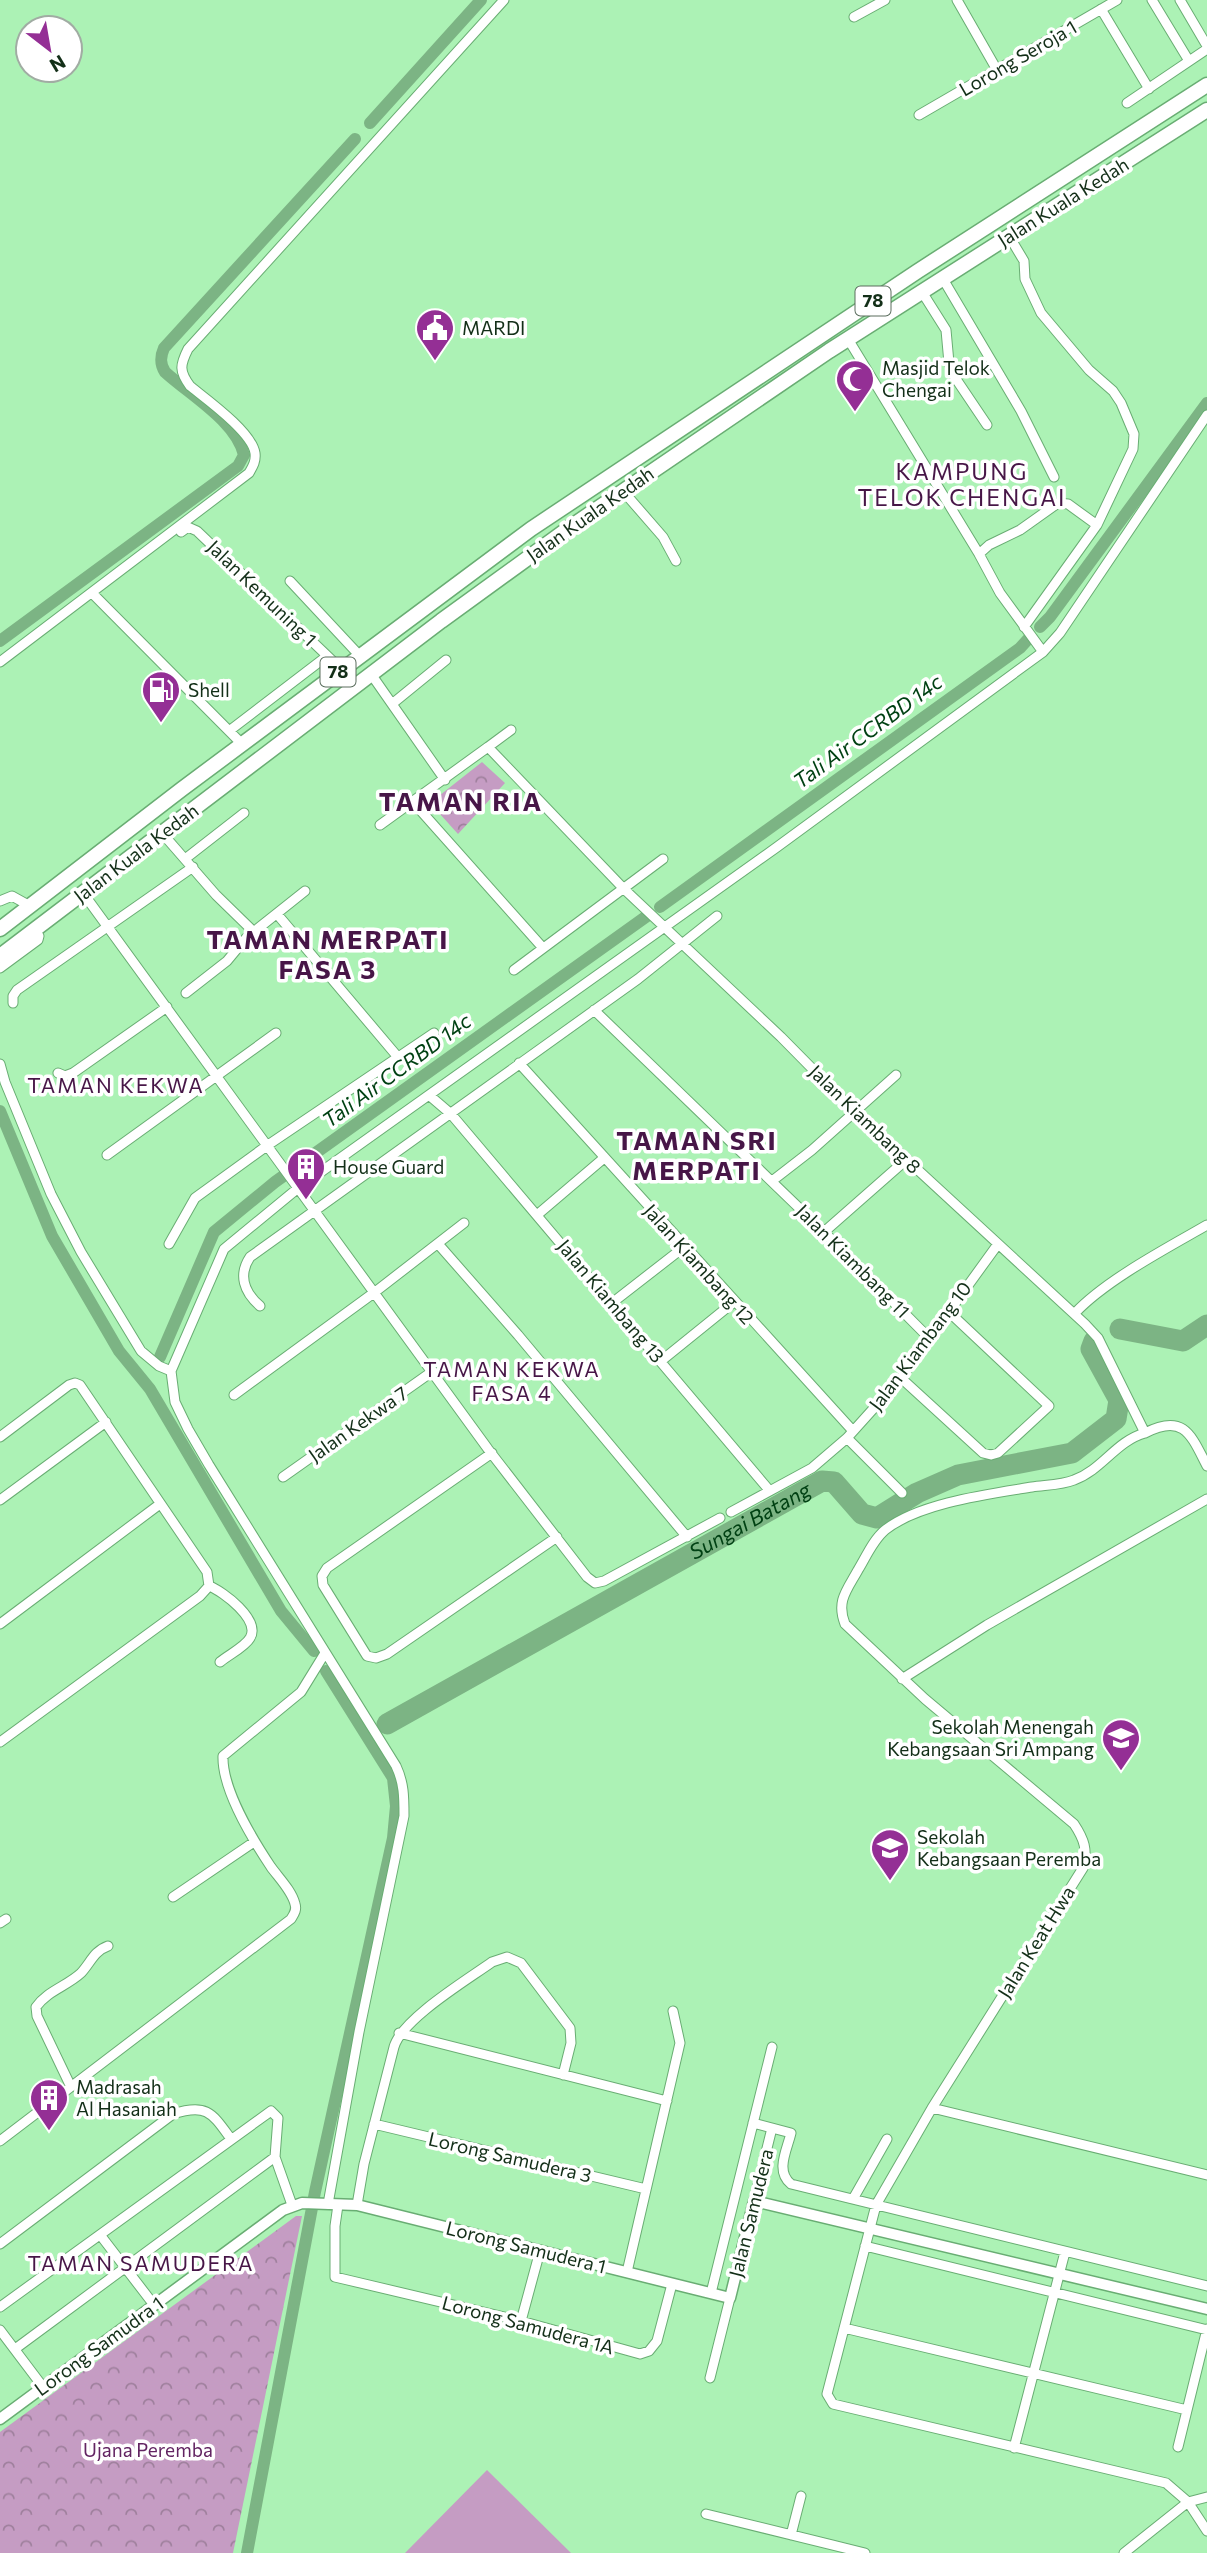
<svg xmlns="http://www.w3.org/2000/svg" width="1207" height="2553" font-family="Commissioner,sans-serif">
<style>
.grass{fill:#c59cc3}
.park{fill:url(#park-crowns)}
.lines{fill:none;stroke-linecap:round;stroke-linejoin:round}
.canal{stroke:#7cb484;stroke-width:12}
.river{stroke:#7cb484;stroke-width:21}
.minor-casing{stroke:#69ad73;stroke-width:11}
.tertiary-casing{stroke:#69ad73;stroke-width:13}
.primary-casing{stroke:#69ad73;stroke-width:17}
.minor{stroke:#fff;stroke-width:9}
.tertiary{stroke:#fff;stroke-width:10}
.primary{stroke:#fff;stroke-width:14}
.labels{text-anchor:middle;stroke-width:7;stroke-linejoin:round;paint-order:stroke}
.shield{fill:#fff;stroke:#5a6d5d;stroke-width:2}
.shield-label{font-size:18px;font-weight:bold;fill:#132f18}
.street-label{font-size:19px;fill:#132f18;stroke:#fff}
.poi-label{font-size:19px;fill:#132f18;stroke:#fff;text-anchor:start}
.park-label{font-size:19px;fill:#622462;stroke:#fff}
.water-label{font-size:21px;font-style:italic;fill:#004113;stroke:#fff}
.neighbourhood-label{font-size:21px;letter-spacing:2px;fill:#471647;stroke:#fff}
.quarter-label{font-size:23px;letter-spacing:2px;fill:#471647;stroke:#fff}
.district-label{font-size:26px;font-weight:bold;letter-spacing:2px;fill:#471647;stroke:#fff}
</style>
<defs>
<pattern id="park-crowns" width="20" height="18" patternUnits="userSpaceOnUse" patternTransform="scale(1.75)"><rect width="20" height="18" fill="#c59cc3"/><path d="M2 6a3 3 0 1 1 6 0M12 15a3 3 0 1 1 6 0" fill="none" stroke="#9f809d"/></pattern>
</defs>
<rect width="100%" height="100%" fill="#acf2b5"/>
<path class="grass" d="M487 2470 571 2553H405Z"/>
<path class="park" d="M482 762 505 783 458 834 430 803Z
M296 2216H302L233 2553H0V2432Z"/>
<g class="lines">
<path class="canal" d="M370 123 481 0
M1040 627 1050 617 1207 403
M0 641 238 466 244 455C236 421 190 395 165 372 160 364 160 357 164 348L355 139
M660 907 1020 648 1030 637
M0 1111 52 1236 119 1351 150 1389 281 1611 314 1651
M160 1357 214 1232 275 1182 647 916
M247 2553 315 2192 393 1838 396 1806 393 1778 326 1671"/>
<g class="river">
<path d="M1120 1329 1183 1341 1207 1325"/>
<path id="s1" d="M387 1724 822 1481 834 1482 862 1514 877 1518 917 1493 958 1475 1072 1453 1116 1419 1119 1400 1091 1349 1094 1341"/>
</g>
<defs>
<path id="minor" d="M957 0 997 70
M1152 0 1189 61
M1180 0 1207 46
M1101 9 1149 89
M854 17 885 0
M1127 103 1207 49
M919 115 1117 0
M1009 236 1024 261 1025 279 1041 313 1089 370 1113 391 1121 403 1134 434 1133 449 1097 525 1024 627
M943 279 1021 411 1054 477
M922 292 946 330 949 363 954 376 987 425
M848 339 979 554 1000 593 1043 652
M623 491 663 537 676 561
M181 532 188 527 197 531 341 669
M979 554 989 545 1020 530 1058 503 1068 504 1097 525
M290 581 360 656
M92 593 243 745
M0 662 249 473C253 466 256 461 255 453 252 432 206 399 190 386 179 371 180 365 188 349L504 0
M371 674 445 780
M392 704 446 660
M229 731 327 656
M488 747 511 730
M413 802 543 948
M380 825 488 747 624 889 781 1037 855 1112 1085 1324 1098 1338 1145 1433C1116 1441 1102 1470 1074 1480 1062 1485 1045 1485 1032 1487 989 1494 919 1503 885 1530 873 1540 866 1557 858 1570 847 1590 836 1601 845 1624L925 1699 1074 1824C1084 1839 1088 1850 1083 1868L932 2108 876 2205 827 2394 833 2404 1166 2483 1188 2502 1207 2531
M162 833 216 895 254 932
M185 859 244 813
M83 893 488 1449 587 1577 595 1583 604 1581 720 1518
M0 901 12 896 30 906
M277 914 397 1056
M0 968 38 940 39 936 35 930
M514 970 663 859
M186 993 227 961 246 938 305 891
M13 1003V996L17 990 193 867
M594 1010 824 1232 929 1338
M519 1063 853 1431
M0 1064 5 1082 51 1194 81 1252 141 1351 159 1366 171 1371
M58 1073 65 1076 73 1073 167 1007
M430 1096 451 1114 769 1490
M107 1155 276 1033
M772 1181 812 1150 896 1075
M537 1215 604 1158
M824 1232 907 1159
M169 1244 195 1198 268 1145 434 1033
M439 1245 518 1335 687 1537
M612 1303 684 1247
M260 1306C244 1292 238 1275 250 1257L638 979 717 916
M1075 1313C1106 1280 1167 1248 1207 1225
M661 1361 734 1302
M901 1378 983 1453 991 1455 998 1453 1049 1406 949 1312
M234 1395 375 1292 464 1223
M1145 1433C1184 1413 1191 1435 1207 1466
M0 1437 69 1385 75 1383 80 1385 207 1572 209 1586 200 1596 0 1742
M847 1438 902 1493
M492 1453 327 1568 322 1576 323 1585 367 1656 376 1658 387 1654 557 1537
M283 1477 433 1371
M0 1500 106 1422
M731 1512 812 1468 847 1438 901 1378 998 1244
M209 1586C223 1591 261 1620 250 1638 245 1647 228 1655 220 1662
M0 1624 160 1504
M902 1679 987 1625 1207 1499
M173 1897 254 1842
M0 1923 6 1919
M399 2033 667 2101
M71 2087 37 2016 36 2007C47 1991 67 1986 81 1973 91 1962 94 1951 108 1946
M932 2108 1207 2175
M753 2123 791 2133C787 2150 775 2171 791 2184L1207 2286
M374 2124 646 2189
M0 2141 291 1919C294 1914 297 1910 295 1904 292 1891 279 1878 271 1867 253 1840 222 1789 223 1756L301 1692 325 1653
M853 2199 887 2139
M754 2201 772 2128
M328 2204 359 2032 404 1816C404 1797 404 1783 396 1766L209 1465 188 1429 175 1402 171 1371 224 1249 297 1189 777 847 1043 652 1060 633 1207 415
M338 2205 335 2226V2277L521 2321 640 2354 649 2351 657 2341 672 2284
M357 2205 364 2164 394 2047C402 2019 467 1980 492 1962L507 1957 521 1963 570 2028 571 2043 563 2075
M101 2236 154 2305
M0 2244 173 2114C207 2103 212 2113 231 2139
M865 2246 1207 2330
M627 2272 680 2043 673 2011
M711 2293 772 2047
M0 2307 271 2111 278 2118 275 2157 292 2205
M521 2321 540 2251
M844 2328 1187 2410
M0 2330 43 2387
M15 2349 275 2157
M710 2378 730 2298
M1178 2447 1207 2329
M1014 2448 1065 2252
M706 2514 865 2553
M791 2535 801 2496
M1124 2553 1188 2502 1207 2497"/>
<path id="tertiary" d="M0 2419 283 2210 302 2203 357 2205 730 2298 754 2201 1207 2309"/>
<path id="primary" d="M0 929 182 789 531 529 918 271 1207 85
M0 956 441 621 572 526 829 351 1207 110"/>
</defs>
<use href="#minor" class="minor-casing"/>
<use href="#tertiary" class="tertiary-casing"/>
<use href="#primary" class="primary-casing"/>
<use href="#minor" class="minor"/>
<use href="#tertiary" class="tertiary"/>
<use href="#primary" class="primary"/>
</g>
<defs>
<symbol id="civic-pin" viewBox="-11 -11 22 30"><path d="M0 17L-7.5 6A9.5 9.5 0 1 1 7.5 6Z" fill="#942f95" stroke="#fff"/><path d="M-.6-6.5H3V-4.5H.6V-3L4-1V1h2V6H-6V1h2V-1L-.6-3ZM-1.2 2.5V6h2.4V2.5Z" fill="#fff"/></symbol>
<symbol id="mosque-pin" viewBox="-11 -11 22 30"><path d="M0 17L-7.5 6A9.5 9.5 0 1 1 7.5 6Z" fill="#942f95" stroke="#fff"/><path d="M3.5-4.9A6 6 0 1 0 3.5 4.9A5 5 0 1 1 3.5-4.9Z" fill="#fff"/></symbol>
<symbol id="fuel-pin" viewBox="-11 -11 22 30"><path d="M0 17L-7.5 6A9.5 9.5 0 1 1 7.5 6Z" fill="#942f95" stroke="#fff"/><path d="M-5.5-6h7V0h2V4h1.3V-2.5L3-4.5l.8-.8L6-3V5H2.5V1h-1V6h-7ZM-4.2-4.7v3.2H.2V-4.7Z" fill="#fff"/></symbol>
<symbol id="building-pin" viewBox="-11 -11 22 30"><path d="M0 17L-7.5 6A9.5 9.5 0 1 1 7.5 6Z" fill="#942f95" stroke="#fff"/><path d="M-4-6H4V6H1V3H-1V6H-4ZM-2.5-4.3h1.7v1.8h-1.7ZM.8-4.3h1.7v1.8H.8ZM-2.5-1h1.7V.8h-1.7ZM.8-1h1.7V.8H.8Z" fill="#fff"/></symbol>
<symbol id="school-pin" viewBox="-11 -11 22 30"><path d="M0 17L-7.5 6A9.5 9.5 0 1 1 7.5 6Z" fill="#942f95" stroke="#fff"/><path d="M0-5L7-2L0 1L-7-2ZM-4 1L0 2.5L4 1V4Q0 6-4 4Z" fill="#fff"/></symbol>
</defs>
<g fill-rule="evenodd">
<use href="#civic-pin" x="413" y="306" width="44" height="60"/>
<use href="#mosque-pin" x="833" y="357" width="44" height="60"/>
<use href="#fuel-pin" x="139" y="668" width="44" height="60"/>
<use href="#building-pin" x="284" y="1145" width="44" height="60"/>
<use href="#school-pin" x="1099" y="1716" width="44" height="60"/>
<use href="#school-pin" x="868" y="1826" width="44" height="60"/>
<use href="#building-pin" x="27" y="2076" width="44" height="60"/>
</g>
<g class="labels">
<g class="shield">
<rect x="855.5" y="286.5" width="35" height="29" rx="5"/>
<rect x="320.5" y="657.5" width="35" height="29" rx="5"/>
</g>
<g class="shield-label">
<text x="873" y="307">78</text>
<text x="338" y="678">78</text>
</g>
<g class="street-label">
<text transform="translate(1018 58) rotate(-30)" y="7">Lorong Seroja 1</text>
<text transform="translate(1063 202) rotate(-32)" y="7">Jalan Kuala Kedah</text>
<text transform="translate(590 514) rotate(-35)" y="7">Jalan Kuala Kedah</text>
<text transform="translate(262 593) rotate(44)" y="7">Jalan Kemuning 1</text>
<text transform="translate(136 853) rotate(-37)" y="7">Jalan Kuala Kedah</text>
<text transform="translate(865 1119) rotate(44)" y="7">Jalan Kiambang 8</text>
<text transform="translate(853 1261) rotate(45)" y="7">Jalan Kiambang 11</text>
<text transform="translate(699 1264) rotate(48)" y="7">Jalan Kiambang 12</text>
<text transform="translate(611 1301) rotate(50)" y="7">Jalan Kiambang 13</text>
<text transform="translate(920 1346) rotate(-53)" y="7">Jalan Kiambang 10</text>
<text transform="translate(358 1424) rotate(-35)" y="7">Jalan Kekwa 7</text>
<text transform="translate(1036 1942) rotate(-58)" y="7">Jalan Keat Hwa</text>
<text transform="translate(510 2157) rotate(13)" y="7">Lorong Samudera 3</text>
<text transform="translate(751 2213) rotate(-76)" y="7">Jalan Samudera</text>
<text transform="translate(526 2247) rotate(14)" y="7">Lorong Samudera 1</text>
<text transform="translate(528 2325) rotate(15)" y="7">Lorong Samudera 1A</text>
<text transform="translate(99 2346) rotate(-36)" y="7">Lorong Samudra 1</text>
</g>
<g class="poi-label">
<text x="462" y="335">MARDI</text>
<text x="882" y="375">Masjid Telok<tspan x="882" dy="22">Chengai</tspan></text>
<text x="188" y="697">Shell</text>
<text x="333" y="1174">House Guard</text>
<text x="1094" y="1734" text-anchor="end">Sekolah Menengah<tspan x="1094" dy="22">Kebangsaan Sri Ampang</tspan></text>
<text x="917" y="1844">Sekolah<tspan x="917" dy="22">Kebangsaan Peremba</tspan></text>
<text x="76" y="2094">Madrasah<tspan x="76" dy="22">Al Hasaniah</tspan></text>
</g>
<g class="park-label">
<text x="148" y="2457">Ujana Peremba</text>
</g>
<g class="water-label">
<text transform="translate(868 732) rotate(-36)" y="7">Tali Air CCRBD 14c</text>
<text transform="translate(397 1071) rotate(-36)" y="7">Tali Air CCRBD 14c</text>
<text dy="7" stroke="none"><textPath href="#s1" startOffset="416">Sungai Batang</textPath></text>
</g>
<g class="neighbourhood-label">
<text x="116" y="1093">TAMAN KEKWA</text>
<text x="512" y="1377">TAMAN KEKWA<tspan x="512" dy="24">FASA 4</tspan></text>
<text x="141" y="2271">TAMAN SAMUDERA</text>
</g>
<g class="quarter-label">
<text x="962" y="480">KAMPUNG<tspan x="962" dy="26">TELOK CHENGAI</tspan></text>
</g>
<g class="district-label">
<text x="461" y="811">TAMAN RIA</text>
<text x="328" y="949">TAMAN MERPATI<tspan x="328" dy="30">FASA 3</tspan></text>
<text x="697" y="1150">TAMAN SRI<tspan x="697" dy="30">MERPATI</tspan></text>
</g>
</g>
<g transform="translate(49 49) rotate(149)"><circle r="33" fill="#ffffff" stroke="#a1aca3" stroke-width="2"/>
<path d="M0-5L12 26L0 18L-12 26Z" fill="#942f95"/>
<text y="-10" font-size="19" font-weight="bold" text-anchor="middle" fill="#132f18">N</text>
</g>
</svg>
